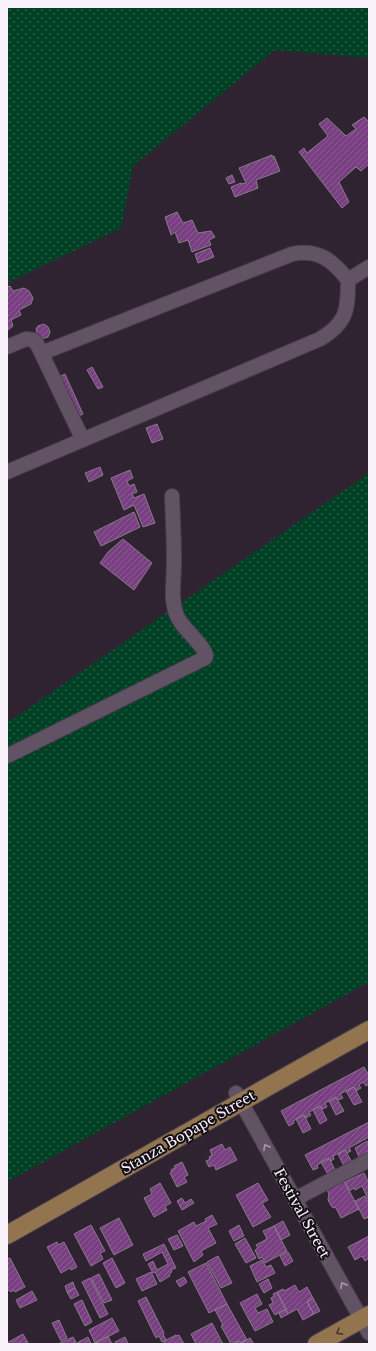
<svg xmlns="http://www.w3.org/2000/svg" width="376" height="1351" font-family="'Libre Baskerville',serif">
<style>
.grass{fill:url(#grass-dots)}
.building{fill:url(#building-hatch);stroke:#887a8a}
.lines{fill:none;stroke-linecap:round;stroke-linejoin:round}
.minor-casing{stroke:#493f4b;stroke-width:16}
.major-casing{stroke:#493f4b;stroke-width:20}
.minor{stroke:#615363;stroke-width:14}
.major{stroke:#92754f;stroke-width:18}
.oneway{stroke:#a69ba7}
.oneway2{stroke:#46382c}
.labels{text-anchor:middle;stroke-width:4;stroke-linejoin:round;paint-order:stroke}
.street-label{font-size:14px;fill:#faf2fb;stroke:#140f15}
</style>
<defs>
<pattern id="grass-dots" width="8" height="8" patternUnits="userSpaceOnUse"><rect width="8" height="8" fill="#004125"/><path d="M2 2h.1M6 6h.1" fill="none" stroke="#265d46" stroke-width="1.8" stroke-linecap="round"/></pattern>
<pattern id="building-hatch" width="6" height="6" patternUnits="userSpaceOnUse"><rect width="6" height="6" fill="#794081"/><path d="M-1 1l2-2M0 6l6-6M5 7l2-2" fill="none" stroke="#8d5c94"/></pattern>
</defs>
<rect width="100%" height="100%" fill="#302331"/>
<path class="grass" d="M7 7H369V58L275 50 133 166 121 228 7 283Z
M369 473V982L7 1182V723Z"/>
<path class="building" d="M364 117 369 122V164L361 171 356 167 339 182 349 202 342 208 299 152 304 148 307 153 328 136 319 124 327 118 346 136 356 129 352 125Z
M272 155V157L274 156 280 171 256 180 258 188 235 197 231 187 241 183V184L246 183 239 168Z
M232 175 235 182 229 184 226 178Z
M177 212 183 223 192 220 198 233 211 231 215 237 209 240 211 245 192 252 188 240 179 243 175 232 171 235 165 217Z
M210 248 214 257 198 263 195 254Z
M10 286 13 291 24 288 29 291 33 298 31 304 19 310 21 315 11 320 13 326 7 331V287Z
M44 324 48 327 50 332 48 337 41 339 37 334 36 329 38 326Z
M92 367 103 387 98 389 87 370Z
M65 374 83 414 75 418 57 378Z
M157 424 163 439 152 443 146 428Z
M100 467 103 475 89 482 85 473Z
M130 470 133 478 127 481 129 486 134 484 137 492 132 494 134 498 144 494 155 523 143 527 134 505 124 510 111 478Z
M134 512 140 527 101 546 94 532Z
M123 539 152 563 134 590 100 563 108 552Z
M364 1067 369 1076V1084L366 1086 363 1082 359 1085 361 1088 356 1091 354 1087 340 1094 343 1098 338 1100 336 1097 329 1101 325 1103 327 1107 322 1109 320 1106 309 1112 311 1115 306 1118 304 1115 293 1121 294 1123 289 1126 281 1111Z
M354 1087 362 1102 354 1105 346 1091Z
M336 1097 344 1111 336 1115 329 1101Z
M320 1106 327 1120 320 1124 313 1110Z
M304 1115 311 1129 303 1133 296 1119Z
M369 1122V1137L349 1148 351 1151 347 1153 345 1150 333 1156 334 1159 331 1161 329 1158 317 1165 318 1168 313 1170 305 1155Z
M367 1141 369 1146V1152L359 1157 355 1148Z
M222 1144 225 1150 230 1147 237 1160 216 1170 214 1165 209 1167 206 1161 210 1159 209 1157 212 1155 210 1150Z
M345 1150 353 1164 345 1168 338 1154Z
M329 1158 336 1172 329 1176 321 1162Z
M182 1162 188 1175 184 1177 187 1182 177 1187 170 1173 172 1172 171 1170 175 1168 174 1166Z
M364 1173 369 1183V1201L362 1186 355 1190 354 1188 349 1191 345 1182Z
M344 1181 359 1209 341 1218 336 1208 332 1207 329 1202 328 1199 329 1194 327 1190Z
M160 1183 171 1203 165 1206 167 1210 154 1217 144 1198 152 1194 150 1189Z
M258 1183 268 1200 262 1203 271 1217 253 1227 236 1195Z
M365 1196 369 1204V1217L364 1219 355 1201Z
M182 1198 185 1203 191 1199 194 1203 182 1210 177 1201Z
M212 1215 217 1224 208 1228 216 1243 201 1251 203 1255 194 1262 178 1231 194 1222 196 1226 206 1221 205 1219Z
M119 1218 133 1245 114 1255 100 1228Z
M283 1221 290 1235 281 1240 274 1226Z
M91 1225 105 1251 100 1253 103 1259 91 1266 74 1234Z
M239 1225 244 1236 234 1241 229 1231Z
M274 1226 287 1251 265 1263 262 1257 259 1259 255 1250 258 1248 256 1245 267 1239 263 1231Z
M177 1235 183 1246 174 1250 168 1239Z
M369 1236V1258L365 1261 362 1256 355 1260 348 1247Z
M245 1238 256 1258 246 1263 235 1244Z
M57 1242 58 1245 64 1242 77 1267 71 1270 70 1268 61 1273 47 1247Z
M164 1244 176 1268 171 1270 172 1272 169 1274 170 1276 160 1282 155 1272 153 1273 148 1264 153 1261 157 1270 168 1264 162 1252 146 1261 143 1254Z
M288 1252 293 1261 285 1266 280 1256Z
M218 1256 232 1283 221 1288 207 1262Z
M10 1258 25 1287 15 1292 14 1290 11 1292 9 1290 7 1291V1259Z
M112 1258 125 1283 116 1288 103 1263Z
M262 1260 266 1267 271 1265 275 1273 257 1282 250 1266Z
M206 1263 227 1304 209 1313 188 1272Z
M151 1272 157 1284 142 1291 136 1279Z
M99 1274 112 1300 104 1303 91 1278Z
M184 1277 187 1282 180 1287 176 1281Z
M90 1278 108 1314 100 1318 82 1282Z
M268 1279 272 1288 264 1293 259 1284Z
M73 1282 75 1288 67 1292 65 1286Z
M295 1285 299 1292 307 1287 313 1298 307 1302 314 1314 303 1320 297 1309 288 1314 277 1292 283 1289 284 1291Z
M75 1288 79 1295 71 1299 67 1292Z
M32 1291 37 1300 20 1308 16 1300Z
M277 1292 286 1309 275 1315 269 1305 273 1303 271 1298 274 1296 273 1294Z
M257 1294 262 1304 255 1308 258 1313 267 1309 273 1322 255 1331 240 1303Z
M146 1297 164 1333 163 1334 166 1340 162 1342 159 1336 156 1338 138 1301Z
M313 1298 320 1311 314 1314 307 1302Z
M82 1300 92 1322 85 1326 74 1304Z
M227 1304 247 1340 241 1343 239 1341 231 1344 221 1326 223 1325 215 1310Z
M286 1309 288 1314 281 1318 279 1313Z
M112 1318 119 1331 95 1343 89 1330Z
M59 1320 67 1338 61 1341 52 1323Z
M212 1323 223 1344H196L191 1334Z
M23 1334 28 1343 25 1344H7V1343Z
M176 1335V1336L179 1335 184 1344H165L164 1342 166 1340Z
M108 1336 112 1344H96L95 1343Z
M73 1337 76 1342 73 1344H58Z
M88 1337 91 1344H77V1343Z
M125 1337 128 1344H116L115 1342Z
M250 1338 254 1344H233L239 1341 241 1343Z"/>
<g class="lines">
<defs>
<path id="minor" d="M7 347 26 339 34 340 38 346 83 440
M42 353 292 254C319 249 332 260 348 280
M7 472 320 339C347 323 348 310 348 280L369 267
M7 756 205 658 206 656C204 644 183 630 177 616 170 599 174 582 174 564 174 541 173 518 172 496
M236 1093 369 1333
M295 1199 369 1160"/>
<path id="major" d="M7 1235C128 1167 248 1097 369 1030
M317 1344 369 1315"/>
</defs>
<use href="#minor" class="minor-casing"/>
<use href="#major" class="major-casing"/>
<use href="#minor" class="minor"/>
<use href="#major" class="major"/>
</g>
<defs><path id="oneway-chevron" d="M-2-3.5L2.5 0L-2 3.5" fill="none" stroke-width="1.6" stroke-linecap="round" stroke-linejoin="round"/></defs>
<g class="oneway">
<use href="#oneway-chevron" transform="translate(266 1147) rotate(-119)"/>
<use href="#oneway-chevron" transform="translate(343 1285) rotate(-119)"/>
</g>
<use class="oneway2" href="#oneway-chevron" transform="translate(339 1332) rotate(151)"/>
<g class="labels">
<g class="street-label">
<text transform="translate(188 1132) rotate(-30)" y="5">Stanza Bopape Street</text>
<text transform="translate(302 1213) rotate(61)" y="5">Festival Street</text>
</g>
</g>
<rect width="376" height="1351" fill="none" stroke="#faf2fb" stroke-width="16"/>
</svg>
